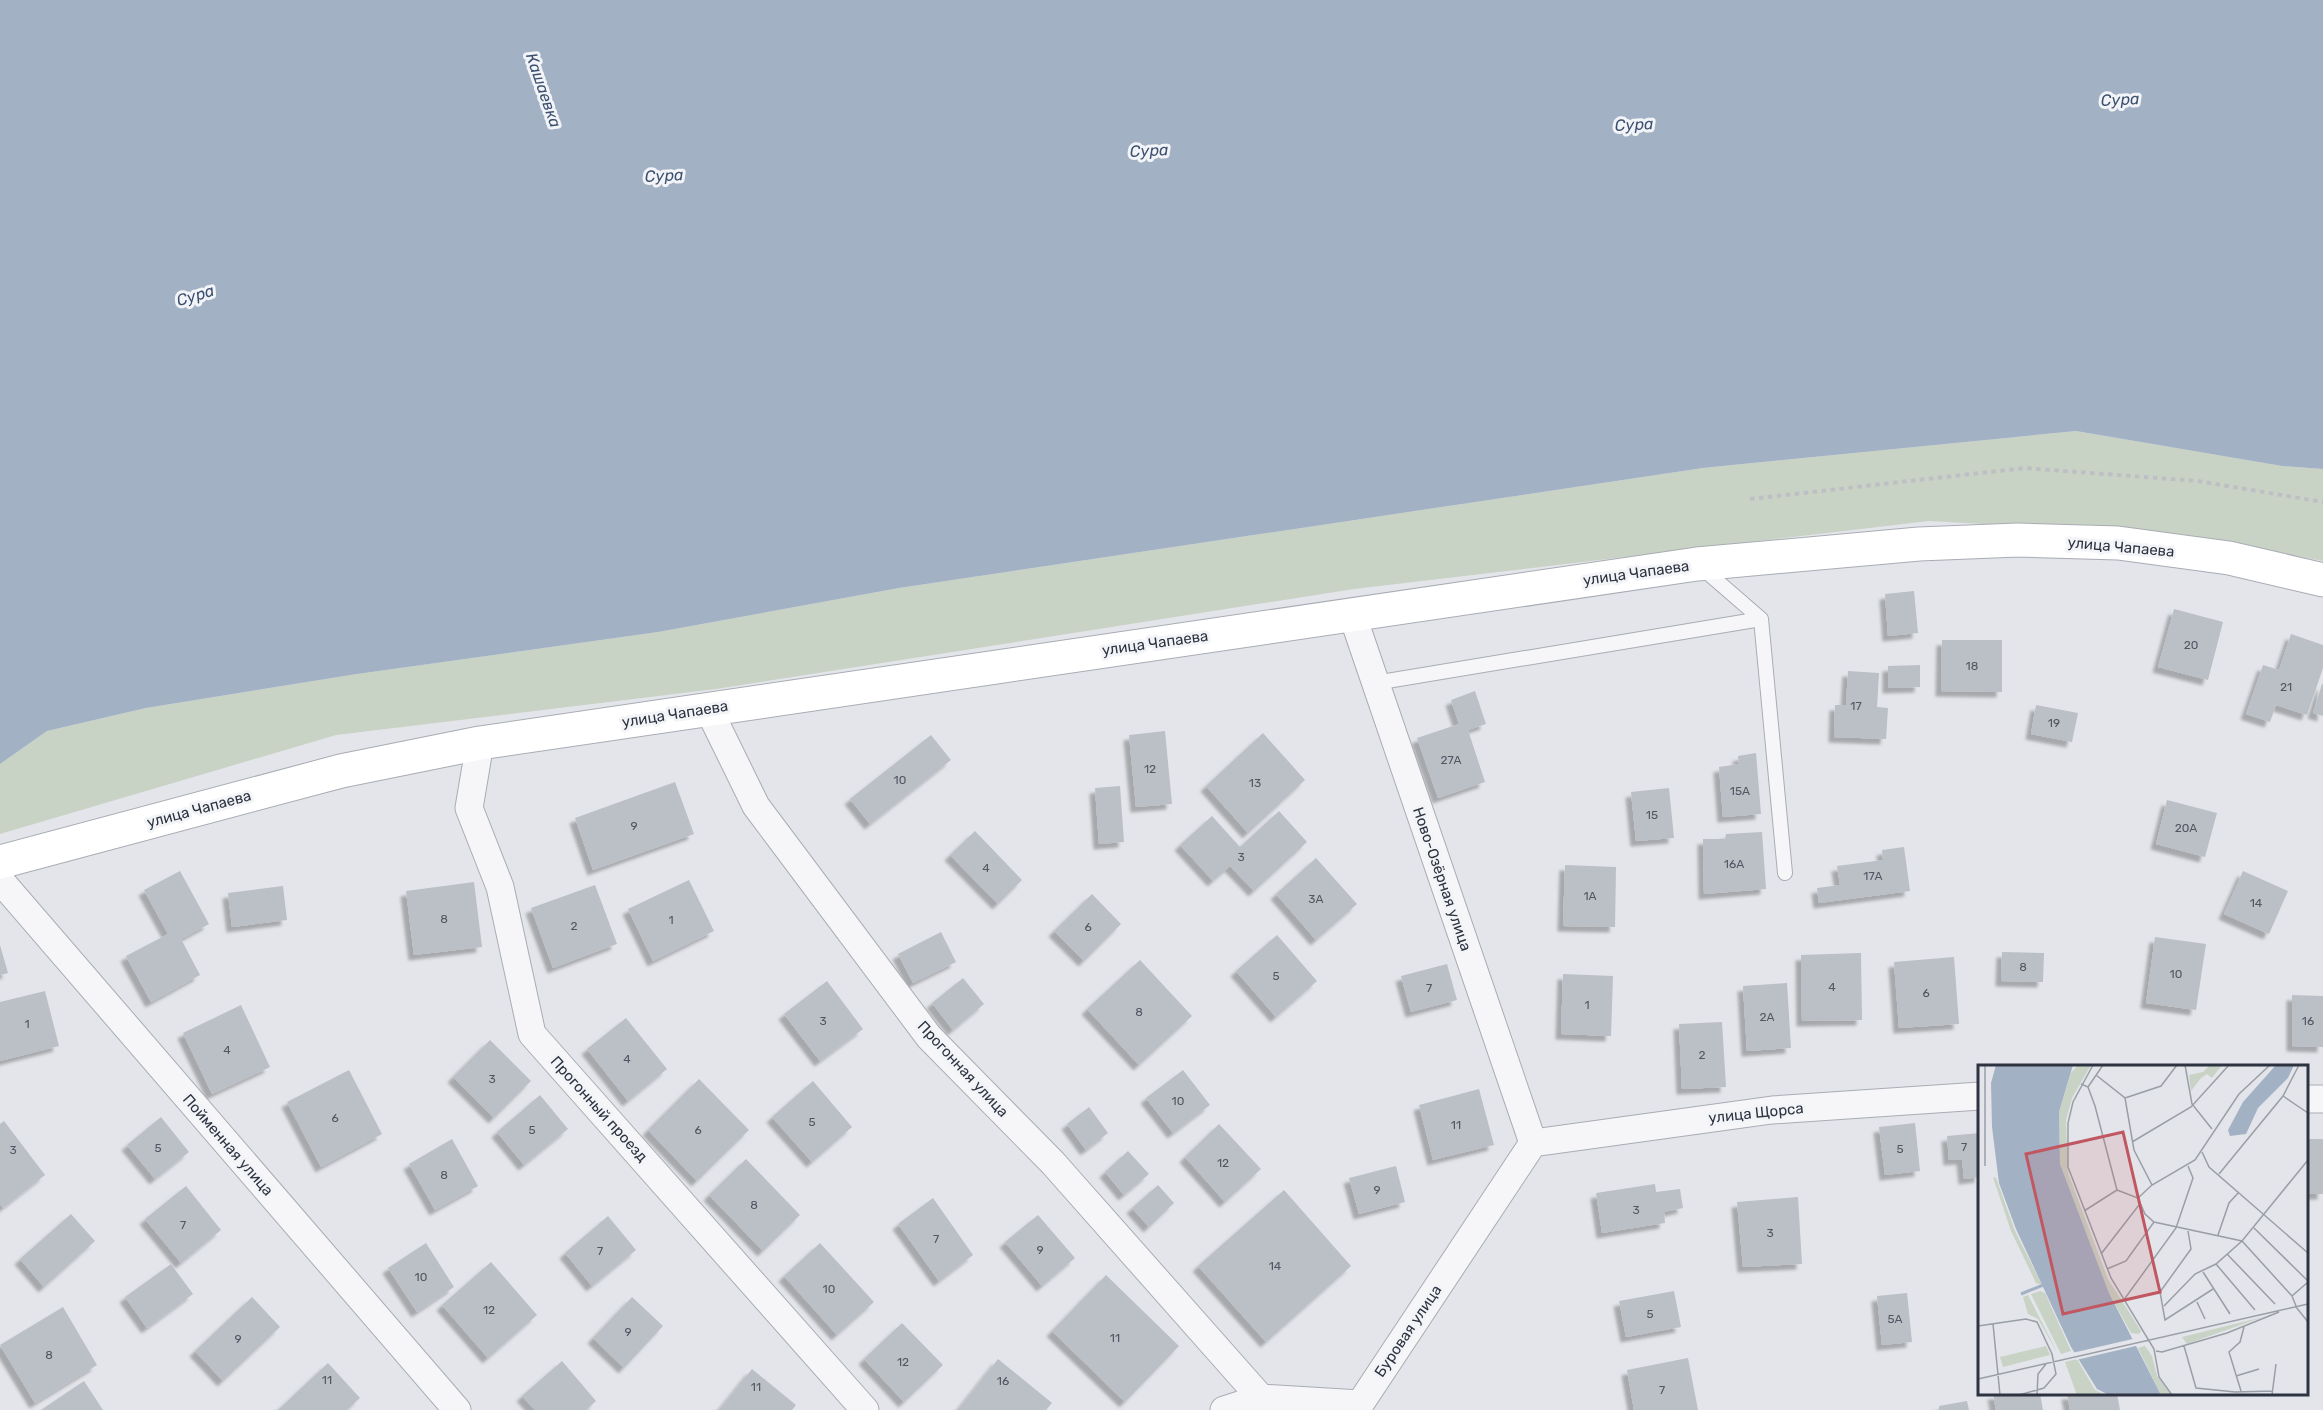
<svg xmlns="http://www.w3.org/2000/svg" width="2323" height="1410" font-family="Rubik,sans-serif">
<style>
.green{fill:#c8d3c5}
.water{fill:#a3b1c5}
.building{fill:#bbbfc6;filter:url(#shadow)}
.lines{fill:none;stroke-linecap:round;stroke-linejoin:round}
.lane-casing{stroke:#a9acb4;stroke-width:16}
.street-casing{stroke:#a9acb4;stroke-width:29}
.secondary-casing{stroke:#a9acb4;stroke-width:35}
.path{stroke:#bebfc4;stroke-width:4;stroke-dasharray:4.5 4.5;stroke-linecap:butt}
.lane{stroke:#f6f6f8;stroke-width:14}
.street{stroke:#f6f6f8;stroke-width:27}
.secondary{stroke:#fff;stroke-width:33}
.labels{text-anchor:middle;stroke-width:6;stroke-linejoin:round;paint-order:stroke}
.number-label{font-size:12px;fill:#505662}
.street-label{font-size:15px;fill:#2d3340;stroke:#f3f4f7}
.water-label{font-size:16px;font-style:italic;fill:#3b5070;stroke:#f3f4f7}
.inset-river{fill:none;stroke:#a3b1c5;stroke-width:3}
.inset-road{fill:none;stroke:#9a9ea6;stroke-width:1.5}
.view{fill:#c05761;fill-opacity:0.15;stroke:#c05761;stroke-width:3}
.inset-edge{fill:none;stroke:#2d3340;stroke-width:3}
</style>
<defs>
<filter id="shadow"><feDropShadow dx="-5.5" dy="5.5" stdDeviation="1.5" flood-color="#0004"/></filter>
</defs>
<rect width="100%" height="100%" fill="#e3e5ea"/>
<path class="green" d="M2076 431 2282 466 2323 469V561L2187 535 1929 521 1354 589 716 689 336 735 0 834V764L47 731 146 708 357 674 658 632 899 588 1703 468Z"/>
<path class="water" d="M0 0H2323V469L2282 466 2076 431 1703 468 899 588 658 632 357 674 146 708 47 731 0 764Z"/>
<path class="building" d="M1914 591 1918 633 1888 636 1885 594Z
M2174 609 2223 622 2208 680 2158 667Z
M2291 634 2323 645V668L2307 715 2276 705 2270 722 2246 714 2263 665 2279 670Z
M1942 640H2002V692L1941 691Z
M1920 665V687L1888 688V666Z
M1848 671 1879 673 1877 707 1888 708 1886 739 1834 737 1835 705H1846Z
M2322 684H2323V716L2313 713Z
M1475 691 1486 724 1468 730 1485 782 1438 798 1417 738 1459 724 1451 700Z
M2036 705 2078 713 2072 742 2031 734Z
M1165 731 1172 804 1136 807 1129 735Z
M1263 733 1305 780 1248 833 1206 786Z
M931 735 951 760 870 824 850 799Z
M1756 753 1761 814 1723 817 1719 767 1739 764 1738 756Z
M675 782 694 834 593 870 575 818Z
M1120 786 1124 842 1099 844 1095 788Z
M1669 788 1674 838 1636 841 1631 792Z
M2167 800 2217 813 2205 857 2156 844Z
M1279 811 1307 842 1254 891 1230 866 1213 881 1180 845 1212 816 1240 847Z
M975 831 1022 880 998 904 950 855Z
M1762 832 1766 889 1704 894 1703 839H1725L1726 834Z
M1904 847 1910 891 1819 903 1817 888 1840 885 1837 866 1883 860 1882 850Z
M1316 858 1357 904 1316 940 1276 894Z
M1565 865 1616 867 1615 927 1563 926Z
M180 871 209 924 181 939 200 975 151 1002 126 956 168 934 144 890Z
M2243 871 2288 891 2269 934 2224 914Z
M689 880 714 931 653 961 628 909Z
M474 882 482 947 414 955 406 891Z
M595 885 617 944 553 968 531 908Z
M283 886 287 920 232 927 228 893Z
M1092 894 1121 924 1084 961 1054 931Z
M941 932 956 962 913 983 898 954Z
M1277 935 1317 981 1276 1017 1236 971Z
M2155 937 2206 944 2196 1010 2146 1003Z
M0 945 8 973 0 975Z
M2002 952 2044 953 2043 982 2001 981Z
M1861 953 1862 1020 1802 1021 1801 955Z
M1954 957 1959 1024 1899 1028 1894 962Z
M1140 960 1192 1016 1139 1065 1087 1009Z
M1447 964 1457 1000 1411 1012 1401 976Z
M1563 974 1613 976 1611 1036 1561 1034Z
M963 978 984 1004 953 1030 932 1003Z
M827 981 863 1029 820 1061 784 1014Z
M1787 983 1791 1048 1747 1051 1743 986Z
M45 991 59 1046 0 1061V1002Z
M2292 995 2323 996V1047L2292 1046Z
M241 1005 270 1067 212 1094 183 1033Z
M626 1018 667 1069 628 1101 587 1049Z
M1722 1022 1726 1087 1682 1089 1679 1024Z
M490 1040 531 1081 494 1118 453 1077Z
M349 1070 382 1134 321 1167 287 1102Z
M1183 1070 1210 1105 1173 1133 1146 1098Z
M699 1079 749 1130 697 1181 648 1130Z
M813 1081 852 1127 812 1162 772 1117Z
M1479 1089 1494 1145 1433 1160 1419 1105Z
M540 1095 568 1129 524 1165 497 1132Z
M1089 1107 1108 1133 1086 1150 1067 1124Z
M161 1117 189 1152 155 1179 127 1145Z
M4 1121 45 1175 3 1208 0 1204V1124Z
M1915 1123 1920 1171 1885 1175 1879 1127Z
M1219 1124 1261 1169 1225 1202 1185 1157Z
M1980 1133V1177L1964 1179 1962 1159 1949 1160 1947 1136Z
M452 1139 478 1186 435 1210 409 1164Z
M2306 1139H2323V1194H2306Z
M1128 1151 1149 1174 1124 1195 1105 1172Z
M746 1159 800 1215 763 1251 709 1195Z
M1396 1166 1405 1202 1359 1214 1349 1178Z
M1655 1184 1656 1192 1680 1189 1683 1208 1664 1212 1665 1223 1602 1233 1596 1193Z
M1158 1185 1174 1203 1149 1227 1132 1208Z
M186 1186 221 1230 181 1263 145 1219Z
M1284 1190 1351 1266 1266 1342 1198 1266Z
M1798 1197 1802 1264 1743 1267 1737 1202Z
M933 1198 973 1255 939 1281 898 1224Z
M71 1214 95 1241 44 1287 20 1259Z
M1038 1215 1075 1258 1042 1286 1005 1242Z
M608 1216 636 1250 592 1286 565 1253Z
M426 1243 454 1287 417 1312 388 1268Z
M820 1243 874 1302 837 1335 784 1276Z
M491 1262 537 1315 488 1358 442 1305Z
M171 1264 193 1294 147 1328 125 1297Z
M1106 1275 1179 1346 1125 1402 1052 1331Z
M1674 1291 1681 1327 1626 1337 1619 1301Z
M1907 1293 1912 1342 1882 1345 1877 1296Z
M252 1297 280 1327 223 1381 195 1351Z
M632 1297 663 1326 624 1368 593 1338Z
M63 1307 97 1365 35 1403 0 1345Z
M902 1323 943 1365 904 1402 864 1359Z
M1688 1358 1698 1410H1634L1627 1370Z
M998 1359 1052 1403 1046 1410H958Z
M562 1361 596 1401 586 1410H535L522 1396Z
M328 1363 360 1398 347 1410H278Z
M752 1369 796 1405 792 1410H719Z
M84 1381 103 1410H41Z
M1993 1394H2040L2043 1410H1996Z
M2067 1394H2117L2120 1410H2070Z
M1967 1401 1969 1410H1939V1406Z"/>
<g class="lines">
<defs>
<path id="lane" d="M1701 567 1761 619 1785 873
M1375 683 1761 619"/>
<path id="street" d="M1352 614 1533 1143
M708 708 756 806 929 1037 1053 1163 1261 1398
M480 743 469 808 500 887 532 1034 865 1410
M0 880 457 1410
M2306 1099H2323
M1533 1143 1772 1110 1980 1096
M1224 1410 1261 1398 1360 1404 1533 1143"/>
<path id="secondary" d="M0 862 341 771 480 743 1697 564 1919 544 2018 540 2118 543 2229 558 2323 580"/>
</defs>
<use href="#lane" class="lane-casing"/>
<use href="#street" class="street-casing"/>
<use href="#secondary" class="secondary-casing"/>
<path class="path" d="M1750 499 2024 468 2198 481 2323 502"/>
<use href="#lane" class="lane"/>
<use href="#street" class="street"/>
<use href="#secondary" class="secondary"/>
</g>
<g class="labels">
<g class="number-label">
<text x="2191" y="649">20</text>
<text x="1972" y="670">18</text>
<text x="2286" y="691">21</text>
<text x="1856" y="710">17</text>
<text x="2054" y="727">19</text>
<text x="1451" y="764">27А</text>
<text x="1150" y="773">12</text>
<text x="900" y="784">10</text>
<text x="1255" y="787">13</text>
<text x="1740" y="795">15А</text>
<text x="1652" y="819">15</text>
<text x="634" y="830">9</text>
<text x="2186" y="832">20А</text>
<text x="1241" y="861">3</text>
<text x="1734" y="868">16А</text>
<text x="986" y="872">4</text>
<text x="1873" y="880">17А</text>
<text x="1590" y="900">1А</text>
<text x="1316" y="903">3А</text>
<text x="2256" y="907">14</text>
<text x="444" y="923">8</text>
<text x="671" y="924">1</text>
<text x="574" y="930">2</text>
<text x="1088" y="931">6</text>
<text x="2023" y="971">8</text>
<text x="2176" y="978">10</text>
<text x="1276" y="980">5</text>
<text x="1832" y="991">4</text>
<text x="1429" y="992">7</text>
<text x="1926" y="997">6</text>
<text x="1587" y="1009">1</text>
<text x="1139" y="1016">8</text>
<text x="1767" y="1021">2А</text>
<text x="823" y="1025">3</text>
<text x="2308" y="1025">16</text>
<text x="27" y="1028">1</text>
<text x="227" y="1054">4</text>
<text x="1702" y="1059">2</text>
<text x="627" y="1063">4</text>
<text x="492" y="1083">3</text>
<text x="1178" y="1105">10</text>
<text x="335" y="1122">6</text>
<text x="812" y="1126">5</text>
<text x="1456" y="1129">11</text>
<text x="532" y="1134">5</text>
<text x="698" y="1134">6</text>
<text x="1964" y="1151">7</text>
<text x="158" y="1152">5</text>
<text x="1900" y="1153">5</text>
<text x="13" y="1154">3</text>
<text x="1223" y="1167">12</text>
<text x="444" y="1179">8</text>
<text x="1377" y="1194">9</text>
<text x="754" y="1209">8</text>
<text x="1636" y="1214">3</text>
<text x="183" y="1229">7</text>
<text x="1770" y="1237">3</text>
<text x="936" y="1243">7</text>
<text x="1040" y="1254">9</text>
<text x="600" y="1255">7</text>
<text x="1275" y="1270">14</text>
<text x="421" y="1281">10</text>
<text x="829" y="1293">10</text>
<text x="489" y="1314">12</text>
<text x="1650" y="1318">5</text>
<text x="1895" y="1323">5А</text>
<text x="628" y="1336">9</text>
<text x="1115" y="1342">11</text>
<text x="238" y="1343">9</text>
<text x="49" y="1359">8</text>
<text x="903" y="1366">12</text>
<text x="327" y="1384">11</text>
<text x="1003" y="1385">16</text>
<text x="756" y="1391">11</text>
<text x="1662" y="1394">7</text>
</g>
<g class="street-label">
<text transform="translate(2121 547) rotate(5)" y="5">улица Чапаева</text>
<text transform="translate(1636 573) rotate(-8)" y="5">улица Чапаева</text>
<text transform="translate(1155 643) rotate(-8)" y="5">улица Чапаева</text>
<text transform="translate(675 714) rotate(-9)" y="5">улица Чапаева</text>
<text transform="translate(199 809) rotate(-15)" y="5">улица Чапаева</text>
<text transform="translate(1442 879) rotate(71)" y="5">Ново-Озёрная улица</text>
<text transform="translate(963 1069) rotate(47)" y="5">Прогонная улица</text>
<text transform="translate(599 1109) rotate(48)" y="5">Прогонный проезд</text>
<text transform="translate(1756 1113) rotate(-6)" y="5">улица Щорса</text>
<text transform="translate(228 1145) rotate(49)" y="5">Пойменная улица</text>
<text transform="translate(1408 1331) rotate(-56)" y="5">Буровая улица</text>
</g>
<g class="water-label">
<text transform="translate(544 90) rotate(71)" y="6">Кашаевка</text>
<text transform="translate(2120 99) rotate(-3)" y="6">Сура</text>
<text transform="translate(1634 124) rotate(-3)" y="6">Сура</text>
<text transform="translate(1149 150) rotate(-3)" y="6">Сура</text>
<text transform="translate(664 175) rotate(-3)" y="6">Сура</text>
<text transform="translate(195 295) rotate(-17)" y="6">Сура</text>
</g>
</g>
<g transform="translate(1978 1065)">
<rect width="330" height="330" fill="#e3e5ea"/>
<path d="M100 0H113L94 33 88 55 90 108 130 214 163 266 161 269 153 268 131 228 82 99 81 47 93 8ZM232 0H244L234 13 229 9 223 13 213 26 211 10 225 7ZM15 112 18 113 37 166 64 220 58 218 33 166ZM62 226 67 228 93 286 83 289 53 229ZM50 230 80 289 60 254 50 249 45 232ZM285 252 209 279 204 272 232 265ZM68 281 72 290 25 302 22 292ZM167 281 174 291 179 311 193 330H183L160 283ZM99 294 117 325 127 330H99L87 297Z" fill="#c8d3c5"/>
<path d="M18 0H95L81 47 82 99 131 228 183 330H131L119 324 93 282 38 164 21 118 14 62 13 18ZM298 0H316L310 13 280 43 268 69 252 71 250 65 265 37Z" fill="#a3b1c5"/>
<path d="M159 273 162 280 98 295 94 288Z" fill="#e3e5ea"/>
<path class="inset-river" d="M43 229 70 218"/>
<path class="inset-road" d="M115 0 95 37 90 58V102L133 213 176 284 181 312 194 330M207 0 214 39 234 64M118 10 147 33 156 85 174 120M103 19 110 22 117 41 139 125M110 22 125 0M305 31 330 48M147 33 183 21 199 0M154 77 213 42 251 0M224 87 231 102 330 188M7 101V0M241 109 305 31 321 0M139 125 160 133 167 149 176 157 264 176 314 231M160 133 174 120 217 95 261 29 292 0M106 146 139 125M276 163 330 216M210 166 213 184 182 227 187 255 235 224M240 170 251 138 261 127M123 189 161 140M249 189 297 239M238 199 277 245M129 204 148 196 176 157M225 207 252 249M145 236 198 163 215 113 210 101M219 237 227 254M186 241 217 209 238 199 264 176 330 95M318 241 314 231 330 217M318 242 330 257M15 259 22 330M0 261 48 254 59 257 74 289 78 309 66 323 41 330M206 281 218 323 257 327 295 326M178 286 184 287 249 268 301 247M258 311 281 304M0 314 330 239M263 326 251 287 262 277 266 262M59 330 60 309 68 299M294 330 298 299"/>
<path class="view" d="M145 67 182 227 85 249 48 89Z"/>
<rect width="330" height="330" class="inset-edge"/>
</g>
</svg>
